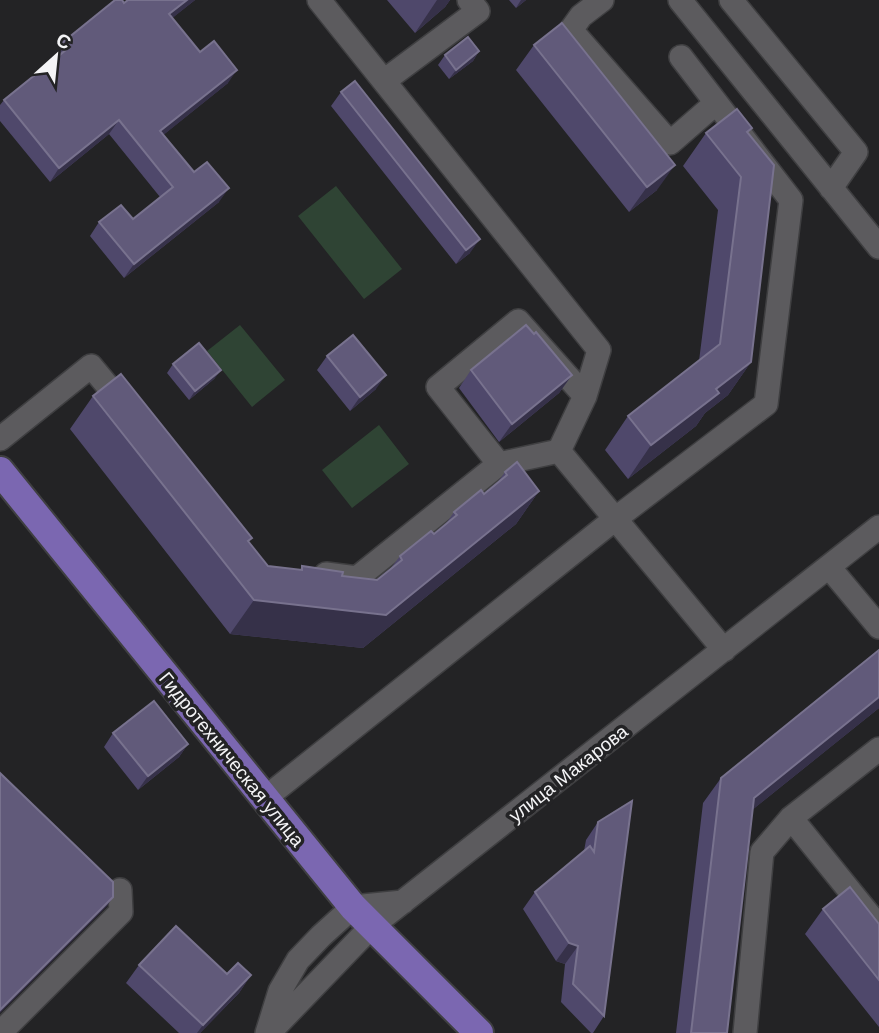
<svg xmlns="http://www.w3.org/2000/svg" width="879" height="1033" font-family="Arial,sans-serif">
<style>
.green{fill:#2f4434}
.lines{fill:none;stroke-linecap:round;stroke-linejoin:round}
.minor-casing{stroke:#3f3f41;stroke-width:26}
.major-casing{stroke:#3f3f41;stroke-width:32}
.minor{stroke:#5c5b5e;stroke-width:23}
.major{stroke:#7b67b1;stroke-width:28}
.wall{fill:#4f486b}
.shaded-wall{fill:#363149}
.building{fill:#615a7a;stroke:#78728e;stroke-width:2}
.labels{text-anchor:middle;stroke-width:7;stroke-linejoin:round;paint-order:stroke}
.street-label{font-size:19px;fill:#f4f4f6;stroke:#232325}
</style>
<rect width="100%" height="100%" fill="#232325"/>
<path class="green" d="M336 186 402 269 364 299 298 216Z
M240 325 285 380 252 407 207 351Z
M379 425 409 464 352 508 322 470Z"/>
<g class="lines">
<defs>
<path id="minor" d="M319 0 599 350 585 396 559 451 724 650
M602 0 581 16 571 30 670 143 716 103
M680 0 879 247
M731 0 856 152 831 188
M384 81 478 11 469 0
M0 439 91 366 126 408
M499 464 438 387 518 321 585 396
M829 567 879 627
M326 574 357 578 499 464 559 451
M264 799 615 519 766 404 791 200 681 57
M791 818 879 927
M0 1033 121 912 120 890
M267 1033 280 991 298 960 321 936 353 907 403 902
M269 1033 372 926 879 527
M745 1033 762 852 791 818 879 749"/>
<path id="major" d="M0 471 353 907 479 1033"/>
</defs>
<use href="#minor" class="minor-casing"/>
<use href="#major" class="major-casing"/>
<use href="#minor" class="minor"/>
<use href="#major" class="major"/>
</g>
<path class="wall" d="M128 0H195L172 18 200 52 228 83 163 135 219 202 124 278 90 236 99 222 133 219 160 197 109 134 50 182 0 121V105L4 100 54 60 52 57 62 43Z
M387 0H450L445 7 415 33Z
M509 0H526L516 8Z
M534 45 657 190 629 212 516 70Z
M479 51 473 61 449 79 438 65 445 55Z
M341 92 470 253 456 264 331 106Z
M706 133H748L751 362 728 395 705 413 696 426 628 479 605 450 628 416 699 361 718 210 683 166Z
M327 356 376 389 350 411 317 370Z
M173 364 221 370 214 379 189 400 167 373Z
M471 370 572 375 559 393 499 442 459 388Z
M93 396 249 542 268 566 300 570 302 566 342 576 377 580 391 568 400 556 434 534 445 525 454 512 484 494 497 483 505 472 539 491 516 524 363 648 230 634 70 429Z
M879 650V708L752 810 727 1033H676L703 803 721 778Z
M113 733 188 744 179 757 138 790 104 747Z
M598 822 604 1016 593 1033H591L561 1002 565 964 556 961 523 909 535 892 584 851 586 840Z
M823 909 879 924V1027L805 934Z
M139 965 227 974 251 975 239 993 200 1033H179L126 983Z"/>
<path class="shaded-wall" d="M187 0H195L160 28 169 14Z
M437 0H450L445 7 415 33Z
M521 0H526L516 8Z
M479 51 473 61 449 79 456 70Z
M237 70 228 83 151 145 160 131Z
M119 120 109 134 50 182 59 168Z
M675 165 657 190 629 212 647 187Z
M229 188 219 202 124 278 134 264Z
M480 239 470 253 456 264 466 250Z
M751 362 728 395 705 413 696 426 628 479 651 445 716 389Z
M221 370 214 379 189 400 195 391Z
M386 375 376 389 350 411 360 397Z
M572 375 559 393 499 442 512 424Z
M539 491 516 524 363 648 230 634 254 600 386 615Z
M879 697V708L736 823 754 798Z
M188 744 179 757 138 790 148 776Z
M113 897 107 906 0 1013V1010Z
M569 943 578 946 565 964 556 961Z
M251 975 239 993 200 1033H197L203 1025Z"/>
<path class="building" d="M115 0H122L124 3 128 0H187L169 14 200 52 214 41 237 70 160 131 194 172 207 162 229 188 134 264 99 222 121 205 133 219 173 187 119 120 59 168 4 100 67 49 62 43Z
M562 23 675 165 647 187 534 45Z
M468 37 479 51 456 70 445 55Z
M355 81 480 239 466 250 341 92Z
M737 109 752 128 747 132 774 165 751 362 716 389 719 393 651 445 628 416 720 344 741 177 706 133Z
M526 325 534 334 536 332 572 375 512 424 471 370Z
M353 335 386 375 360 397 327 356Z
M199 343 221 370 195 391 173 364Z
M121 374 252 538 248 541 268 566 302 570V566L343 572 342 576 377 580 402 560 400 556 431 531 434 534 457 515 454 512 481 490 484 494 507 475 505 472 517 462 539 491 386 615 254 600 93 396Z
M879 650V697L754 798 727 1033H691L721 778Z
M154 701 188 744 148 776 113 733Z
M0 773 113 882V897L0 1010Z
M632 801 604 1016 573 984 578 946 569 943 535 892 590 846 594 852 598 822Z
M850 887 879 924V980L823 909Z
M176 926 227 974 238 963 251 975 203 1025 139 965Z"/>
<g class="labels">
<g class="street-label">
<text transform="translate(232 759) rotate(51)" y="7">Гидротехническая улица</text>
<text transform="translate(568 773) rotate(-38)" y="7">улица Макарова</text>
</g>
</g>
<g transform="translate(56 56) rotate(27)" stroke="#232325" stroke-width="5" paint-order="stroke">
<path d="M0-5L12 26L0 18L-12 26Z" fill="#f4f4f6"/>
<text y="-10" font-size="19" font-weight="bold" text-anchor="middle" fill="#f4f4f6">С</text>
</g>
</svg>
